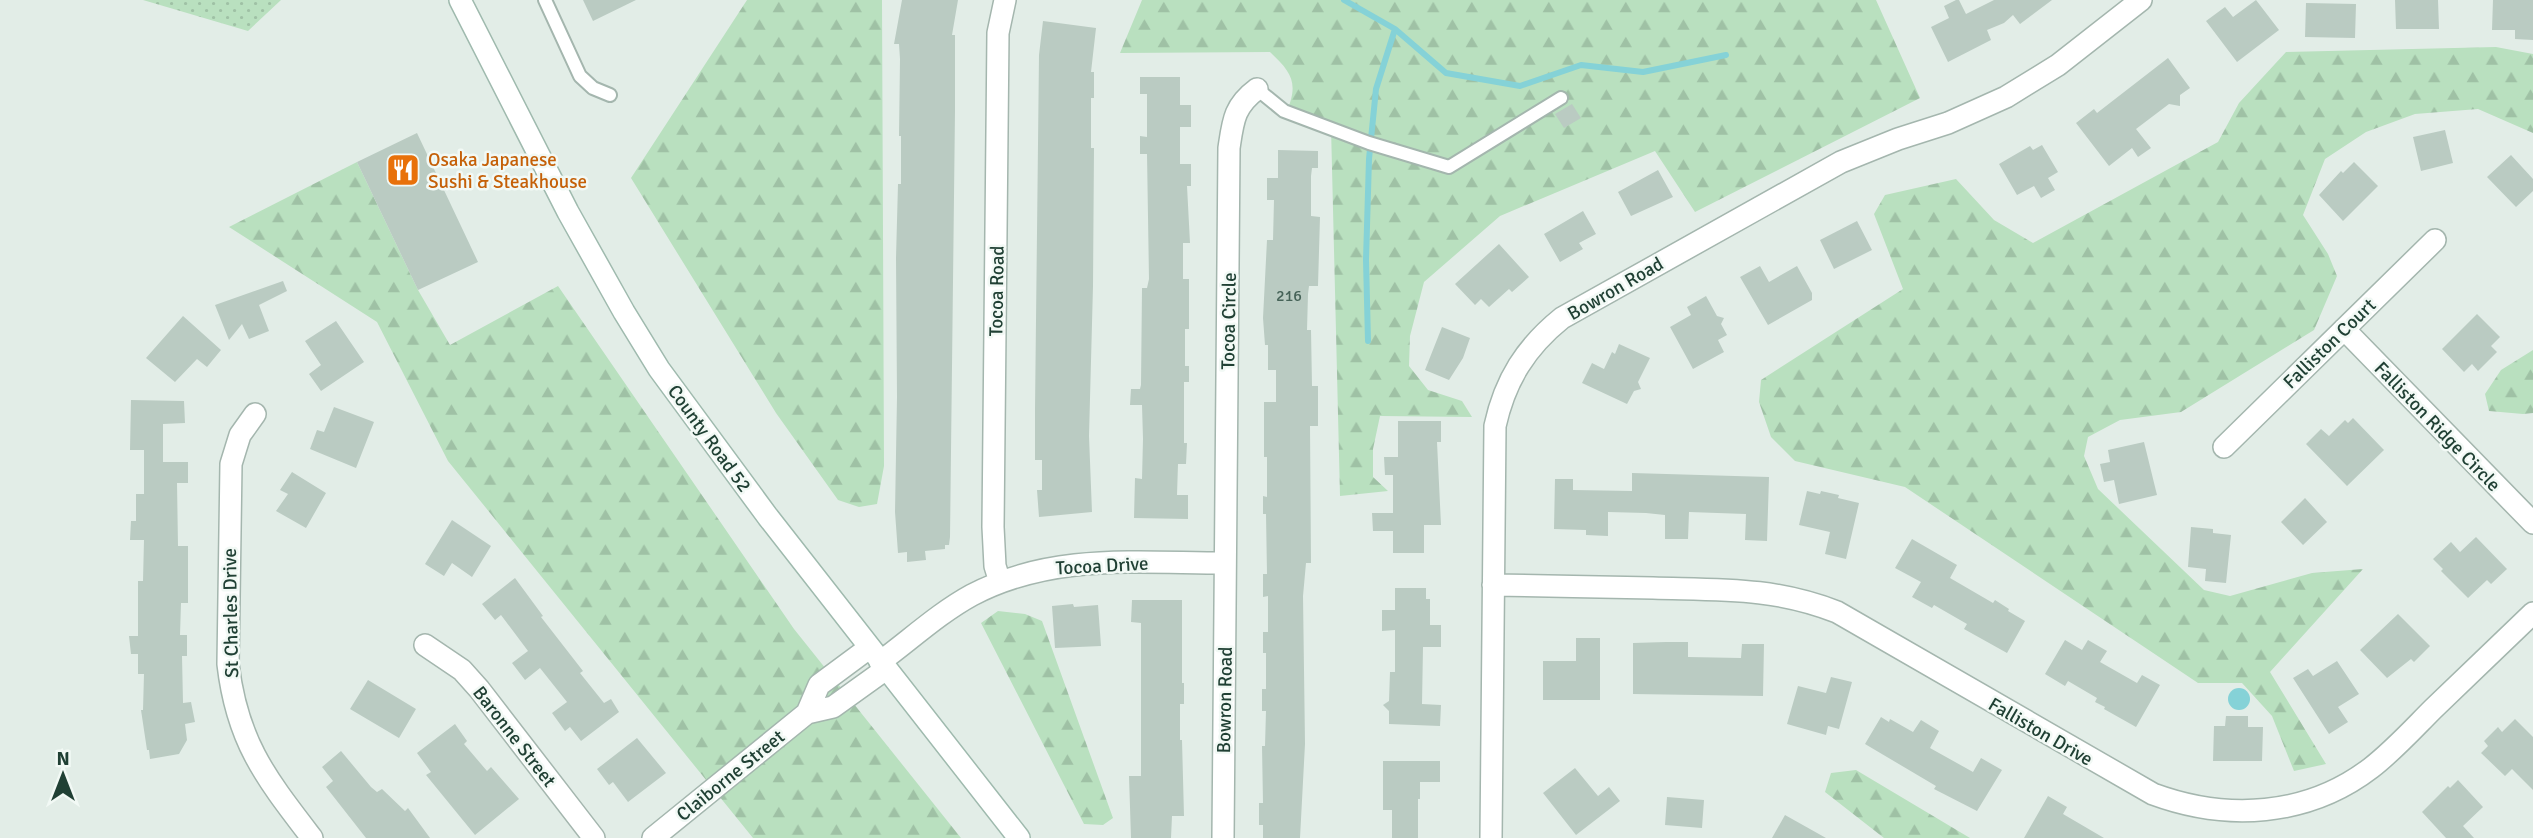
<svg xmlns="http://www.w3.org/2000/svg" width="2533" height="838" font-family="Signika,sans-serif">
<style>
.grass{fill:url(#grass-dots)}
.forest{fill:url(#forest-firs)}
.water{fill:#85d2d7}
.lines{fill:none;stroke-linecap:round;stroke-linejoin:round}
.stream{stroke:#85d2d7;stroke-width:6}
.building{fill:#bacbc2}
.service-casing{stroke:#a4b6ae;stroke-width:16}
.minor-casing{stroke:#a4b6ae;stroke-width:24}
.secondary-casing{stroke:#9fbaae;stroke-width:24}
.service{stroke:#fff;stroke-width:12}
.minor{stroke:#fff;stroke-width:21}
.secondary{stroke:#fff;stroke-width:21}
.labels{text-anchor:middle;stroke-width:5;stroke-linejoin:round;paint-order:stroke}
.number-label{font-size:16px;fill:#466358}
.food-label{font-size:19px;fill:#c56008;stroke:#f2f9f5;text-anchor:start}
.street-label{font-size:19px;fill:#204034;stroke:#f2f9f5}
</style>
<defs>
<pattern id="grass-dots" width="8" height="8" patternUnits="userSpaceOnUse" patternTransform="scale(1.75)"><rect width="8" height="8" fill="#b9e0bf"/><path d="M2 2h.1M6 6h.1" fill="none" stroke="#9fc1a5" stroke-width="1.8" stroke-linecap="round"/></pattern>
<pattern id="forest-firs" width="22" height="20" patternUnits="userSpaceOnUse" patternTransform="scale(1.75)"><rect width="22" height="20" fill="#b9e0bf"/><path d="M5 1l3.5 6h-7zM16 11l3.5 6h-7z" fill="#9fc1a5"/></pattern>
</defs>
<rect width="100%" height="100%" fill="#e2ede7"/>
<path class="grass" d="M143 0H281L248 31Z"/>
<path class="forest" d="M747 0H882L884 466 877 504 859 507 838 500 776 413 631 178Z
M1142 0H1876L1920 98 1695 212 1655 151 1500 216 1424 282 1410 336 1409 366 1428 390 1462 401 1472 417 1380 416 1373 449V477L1388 491 1340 496 1331 127 1287 111C1299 82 1291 72 1270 52L1120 53Z
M2496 47 2533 54V133L2478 109 2415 114 2366 132 2325 159 2303 215 2328 254 2337 276 2314 330 2181 412 2120 420 2088 437 2084 456 2098 489 2204 590 2230 596 2312 573 2363 569 2270 672 2326 764 2294 771 2272 716 2242 683H2198L1905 487 1795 461 1771 437 1759 402 1761 380 1903 289 1874 214 1885 195 1956 179 1994 220 2033 243 2218 142 2239 103 2286 52Z
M357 162 418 290 450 345 558 286 794 629 961 838H753L448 461 377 322 229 227Z
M2533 350V413L2523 414 2489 411 2485 394 2501 370Z
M998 611 1025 614 1042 621 1113 818 1103 825 1084 824 981 623Z
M1856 770 1970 838H1884L1825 792 1831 773Z"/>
<path class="water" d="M2228 699a11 11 0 1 1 22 0a11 11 0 1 1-22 0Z"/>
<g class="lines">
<path class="stream" d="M1344 0 1395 29 1446 73 1520 86 1581 65 1643 72 1726 55
M1368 341 1366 260 1369 159 1376 89 1395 29"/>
</g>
<path class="building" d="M583 0H636L593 21Z
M902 0H958L952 35H955V111L950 537 949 545H945V549L925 551 926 560 907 562V552L898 553 895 512 897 397 896 258 898 184H901V136H899L900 59 899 44H894Z
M1956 0H1959L1966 14 1994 0H2052L2020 24 2013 15 2004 23 1987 30 1991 40 1948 62 1931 27 1949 18 1944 6Z
M2256 0 2279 30 2237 62 2206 21 2225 7 2233 17Z
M2395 0H2438L2439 29H2396Z
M2493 0H2533V40L2515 39V30H2492Z
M2306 3 2356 4 2355 38 2305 37Z
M1043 21 1096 28 1091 72H1094V98H1091V148H1094L1093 286 1089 436 1092 512 1039 517 1037 490H1042V460H1035V410L1039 55Z
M2168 58 2190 88 2180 95V106L2169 104 2136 129 2151 148 2138 157 2132 148 2109 166 2076 123 2094 109 2097 113Z
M1140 77H1180V105H1191V127H1180V164H1191V186H1187L1190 243H1183V279H1189V329H1185V366H1189V382H1184V443H1187L1186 464H1178L1177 495H1188V519L1134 518 1135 478 1142 479 1143 439 1142 405H1130L1131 389H1140L1141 385 1142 288H1147L1149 279 1147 154H1140V136L1147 137V94H1140Z
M1572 104 1581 118 1564 128 1555 114Z
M2445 130 2453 163 2421 171 2413 137Z
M417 133 478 262 418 290 357 162Z
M2042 145 2058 172 2048 178 2055 190 2041 198 2034 186 2017 195 1999 164 2030 146 2033 150Z
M1278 150 1318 151V168H1312L1311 176V216L1320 217 1318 286H1309L1308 294 1307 330H1311L1312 386H1318V426H1310L1311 563H1306L1303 596 1305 744 1300 838H1263V825H1259V803H1263L1262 746H1265L1266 711H1262V689H1266V653H1263V632H1268V596L1263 597V574H1267L1266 514H1263V496L1267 497V457H1264V402H1276V370H1268V345H1265L1263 318 1267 240H1273L1274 200H1267V178H1278Z
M2511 155 2533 179V191L2516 207 2487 177Z
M2354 162 2378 186 2343 221 2319 195 2341 171 2343 173Z
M1658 170 1673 197 1631 216 1618 192Z
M1583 211 1596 234 1579 243 1583 249 1560 262 1544 234Z
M1857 221 1872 250 1834 269 1820 240Z
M1499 244 1529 277 1512 292 1509 289 1489 307 1481 299 1475 305 1455 284Z
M1760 266 1769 282 1797 266 1812 293V300L1768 325 1740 277Z
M283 281 287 291 259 305 269 331 249 339 242 324 229 340 215 305Z
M1706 296 1717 316 1724 318 1721 324 1727 335 1718 340 1724 352 1693 369 1670 327 1691 315 1687 307Z
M2477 314 2500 337 2491 346 2497 352 2478 371 2472 364 2464 372 2442 349Z
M183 316 221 350 207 367 197 359 175 382 146 358Z
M336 321 364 362 321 391 309 374 321 365 305 341Z
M1442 327 1470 338 1463 358 1449 380 1425 370Z
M1619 344 1650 358 1638 382 1641 389 1634 391 1627 404 1582 383 1592 363 1604 369 1612 352 1615 354Z
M131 400 184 401 185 423 163 424V462H188V483H177L178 546H188V603H181L180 635H187V656H182L183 703 191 702 195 722 185 724 187 740 179 754 150 759 149 750H147L141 710H143L144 674H138V654H131L129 636H138V581H143L144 540H130L131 521H136V494H144V450H130Z
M334 407 374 422 356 468 310 449 317 430 324 432Z
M2353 418 2384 450 2347 486 2306 444 2321 429 2329 436 2345 420 2348 423Z
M1398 421H1441V442H1437L1441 525H1424V553H1393V531H1373L1372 513H1393V475H1385L1384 457H1398Z
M2144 442 2157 495 2119 504 2114 480 2104 482 2100 464 2110 462 2108 450Z
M292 472 326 493 306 528 276 511 288 494 280 490Z
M1632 473 1769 477 1767 541 1745 540 1746 514 1689 512 1688 539H1665V515L1646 513 1608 512V536L1586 535V530L1554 529 1555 479H1573V490L1632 491Z
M1807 491 1820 494 1821 491 1839 495 1838 498 1859 503 1846 559 1825 554 1830 532 1799 525Z
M2305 498 2327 522 2303 545 2281 522Z
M452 520 491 546 472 577 452 563 444 576 425 564Z
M2191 527 2213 529V533L2231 535 2226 583 2205 581 2206 569 2188 567Z
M2476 537 2507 569 2491 584 2487 580 2468 598 2441 571 2443 569 2433 559 2451 542 2460 552Z
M1912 539 1957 565 1950 578 1993 603 1995 600 2009 609 2008 611 2025 621 2007 653 1964 629 1967 624 1934 605 1932 608 1912 597 1921 582 1895 568Z
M515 578 543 616 541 617 583 671 580 673 604 703 611 699 619 712 581 741 570 727 565 731 552 713 567 702 540 668 525 680 512 663 528 651 501 615 495 620 482 604Z
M1395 588H1426V599H1430V625H1441V647H1423L1422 704 1441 705 1440 726 1389 724V711L1383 705 1389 701 1390 672H1395V630L1382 631V610H1395Z
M1132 600H1182V683H1184V704H1180V740H1182L1184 816H1172L1171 838H1131L1129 776H1141V623L1131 622Z
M1073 604 1074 607 1098 605 1101 646 1055 648 1052 606Z
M2398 614 2430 646 2414 662 2411 659 2387 678 2360 650Z
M1576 638H1600V700H1543V661H1576Z
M2065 640 2082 650 2088 640 2107 651 2100 662 2137 683 2142 675 2160 685 2136 727 2104 709 2105 707 2095 702 2097 698 2068 681 2065 686 2045 674Z
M1666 642H1688V657L1741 658 1742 644H1764L1763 696 1633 694V643Z
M2337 661 2359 694 2338 707 2348 722 2329 734 2293 678 2308 669 2313 676Z
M1831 677 1852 682 1839 729 1828 726 1826 735 1787 724 1798 686 1826 693Z
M368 680 416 709 399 738 350 709Z
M2226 716H2248V727H2263L2262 761H2213L2214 726H2225Z
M1881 717 1889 722 1890 719 1913 732 1921 720 1939 731 1930 748 1973 772 1981 758 2002 770 1977 811 1934 789 1936 786 1865 744Z
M2515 719 2533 737V790L2512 769 2505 776 2481 753 2488 746 2484 741 2498 727 2502 732Z
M455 724 467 741 464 744 487 771 491 767 519 799 475 835 426 775 431 772 417 753Z
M637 738 666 773 628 802 613 782 609 785 597 769Z
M341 751 371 787 377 792 382 789 405 811 408 808 430 838H366L326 787 333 781 322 767Z
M1383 761H1440V782H1420V799H1418V838H1392V810H1383Z
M1575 768 1598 796 1609 787 1620 801 1576 835 1543 793Z
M2458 780 2483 807 2463 826 2474 838H2446L2422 812 2448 786 2450 788Z
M2048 796 2067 807 2063 814 2104 838H2024Z
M1667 797 1704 800 1702 828 1665 825Z
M1785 815 1826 838H1772Z"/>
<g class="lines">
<defs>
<path id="service" d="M545 0 580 76 593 88 610 95
M1257 89 1284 111 1369 143 1449 167 1561 98"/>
<path id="minor" d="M2344 329 2533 523
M255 414 240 435 231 464 228 664C237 742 266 778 312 838
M2224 447 2435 240
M1000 582 995 566 993 527 998 33 1005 0
M1493 585C1546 586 1600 587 1653 588 1720 590 1773 587 1837 612L2153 794C2226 821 2307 817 2371 768 2393 751 2413 729 2433 709 2466 677 2500 645 2533 613
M425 645 462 670 479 689 594 838
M880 662C910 640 939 613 972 595 1052 553 1137 563 1225 563
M807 713 833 707 886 669
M653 838 807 713 819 685 869 648
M1223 838 1229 148C1233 121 1234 106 1257 89
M1491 838 1495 426C1505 380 1526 347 1562 318L1841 162 1898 139 1948 123 2006 97 2058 65 2141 0"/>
<path id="secondary" d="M460 0 568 212 624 312 659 369 768 517 1019 838"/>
</defs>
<use href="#service" class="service-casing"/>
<use href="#minor" class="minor-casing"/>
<use href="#secondary" class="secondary-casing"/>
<use href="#service" class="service"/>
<use href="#minor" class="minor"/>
<use href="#secondary" class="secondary"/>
</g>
<defs>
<symbol id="restaurant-square" viewBox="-11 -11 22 22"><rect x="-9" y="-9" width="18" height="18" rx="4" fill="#e8710a" stroke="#f2f9f5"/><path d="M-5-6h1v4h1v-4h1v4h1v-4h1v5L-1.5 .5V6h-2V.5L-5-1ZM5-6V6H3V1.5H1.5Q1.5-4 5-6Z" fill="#fff"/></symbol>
</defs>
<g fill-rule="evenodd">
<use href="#restaurant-square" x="384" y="151" width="38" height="38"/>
</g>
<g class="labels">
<g class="number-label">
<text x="1289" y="301">216</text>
</g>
<g class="food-label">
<text x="428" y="166">Osaka Japanese<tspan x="428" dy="22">Sushi &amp; Steakhouse</tspan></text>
</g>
<g class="street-label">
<text transform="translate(1615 288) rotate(-30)" y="7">Bowron Road</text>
<text transform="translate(996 291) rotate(-89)" y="7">Tocoa Road</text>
<text transform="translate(1228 321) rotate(-89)" y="7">Tocoa Circle</text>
<text transform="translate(2329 343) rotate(-44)" y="7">Falliston Court</text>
<text transform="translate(2438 426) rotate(46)" y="7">Falliston Ridge Circle</text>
<text transform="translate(710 438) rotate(54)" y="7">County Road 52</text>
<text transform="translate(1102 565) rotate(-3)" y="7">Tocoa Drive</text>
<text transform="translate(230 613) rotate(-91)" y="7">St Charles Drive</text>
<text transform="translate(1224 700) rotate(-89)" y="7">Bowron Road</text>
<text transform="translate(2041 731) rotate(30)" y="7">Falliston Drive</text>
<text transform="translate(515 736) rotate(52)" y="7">Baronne Street</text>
<text transform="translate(730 775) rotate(-39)" y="7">Claiborne Street</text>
</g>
</g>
<g transform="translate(63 775)" stroke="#f2f9f5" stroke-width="5" paint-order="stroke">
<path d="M0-5L12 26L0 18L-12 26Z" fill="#204034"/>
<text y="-10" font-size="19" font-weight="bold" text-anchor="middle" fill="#204034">N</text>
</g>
</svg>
